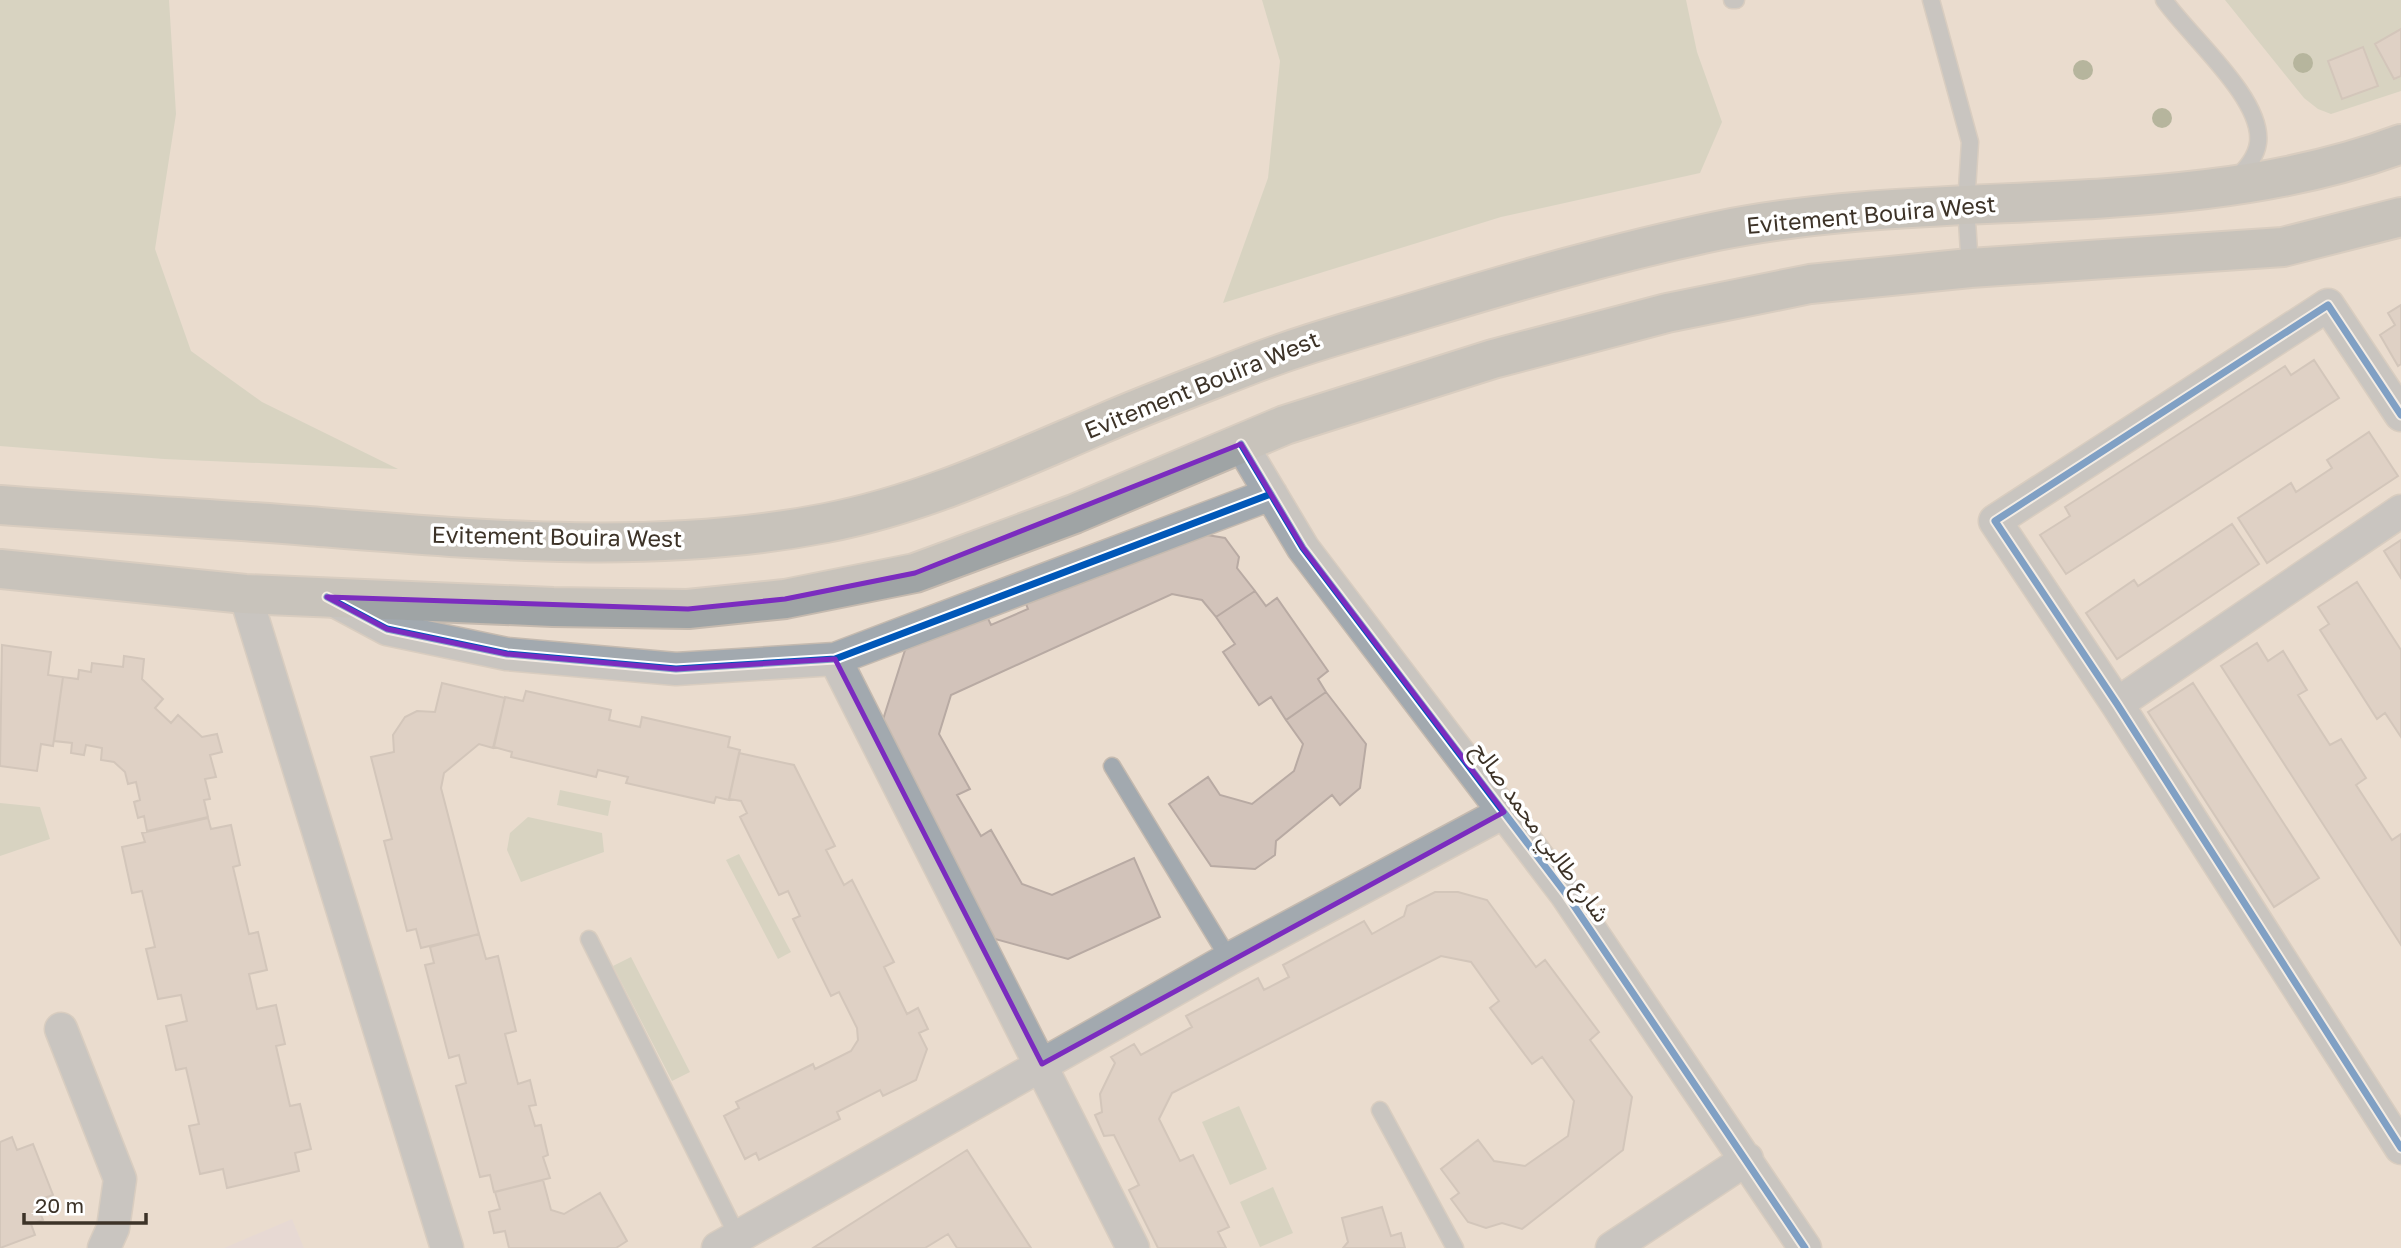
<svg xmlns="http://www.w3.org/2000/svg" width="2401" height="1248" font-family="'Golos Text','Noto Sans Arabic',sans-serif">
<style>
.education{fill:#e5d6da}
.green{fill:#c3c8b2}
.building{fill:#d2c3ba;stroke:#b8aaa3;stroke-width:2}
.lines{fill:none;stroke-linecap:round;stroke-linejoin:round}
.lane-casing{stroke:#c5baaf;stroke-width:19}
.street-casing{stroke:#c5baaf;stroke-width:35}
.highway-casing{stroke:#c5baaf;stroke-width:42}
.lane{stroke:#a2a9af;stroke-width:16}
.street{stroke:#a2a9af;stroke-width:32}
.highway{stroke:#9fa4a5;stroke-width:38}
.cycleway-casing{stroke:#fff;stroke-width:11}
.cycleway{stroke:#0057b8;stroke-width:7}
.tree{fill:#798662}
.marked{fill:none;stroke:#7b2cbf;stroke-width:5;stroke-linejoin:round}
.labels{text-anchor:middle;stroke-width:7;stroke-linejoin:round;paint-order:stroke}
.street-label{font-size:23px;fill:#3d3328;stroke:#fff}
</style>
<rect width="100%" height="100%" fill="#eadcce"/>
<path class="education" d="M292 1219 304 1248H224Z"/>
<path class="green" d="M0 0H169L176 114 155 249 191 351 262 402 398 469 164 459 0 446Z
M1262 0H1686L1697 52 1722 122 1700 173 1501 217 1223 303 1268 178 1280 61Z
M2225 0H2401V91L2331 114 2318 109 2304 98Z
M560 790 611 801 608 816 557 805Z
M0 803 40 807 50 839 0 856Z
M528 817 602 833 604 852 521 882 507 850 510 833Z
M739 854 791 952 778 959 726 860Z
M631 957 690 1072 672 1081 613 966Z
M1239 1106 1267 1169 1230 1185 1202 1122Z
M1273 1187 1293 1233 1260 1247 1240 1202Z"/>
<path class="building" d="M2401 29V76L2394 79 2375 44Z
M2363 47 2378 86 2342 99 2328 61Z
M2401 305V364L2398 366 2380 335 2395 325 2388 313Z
M2314 360 2339 398 2066 574 2040 535 2070 516 2065 507 2285 366 2291 375Z
M2369 432 2398 476 2267 563 2238 518 2291 483 2296 492 2332 468 2327 460Z
M2232 524 2259 564 2117 659 2086 613 2134 580 2138 586Z
M1171 529 1225 538 1239 557 1237 568 1255 591 1216 617 1202 600 1172 594 951 695 939 734 970 789 957 795 981 836 991 830 1022 884 1052 895 1134 858 1160 917 1068 959 973 933 875 745 906 647 985 612 991 625 1028 609 1022 594Z
M2401 540V578L2384 551Z
M2357 582 2401 650V737L2385 713 2377 719 2320 630 2329 624 2318 607Z
M1255 591 1266 606 1277 598 1328 671 1318 679 1326 692 1286 720 1271 697 1259 705 1223 652 1235 644 1216 617Z
M2257 643 2268 661 2283 651 2307 690 2298 695 2330 745 2341 739 2366 778 2356 785 2392 840 2401 834V945L2221 666Z
M2 645 51 652 48 675 63 677 53 746 41 744 37 771 0 766Z
M124 656 144 659 142 679 163 699 155 708 171 723 178 715 202 737 217 734 222 752 210 755 216 777 205 779 210 799 204 800 208 817 147 831 144 816 138 818 134 802 140 800 136 782 128 784 125 772 114 762 101 760 102 748 86 745 84 755 71 753 72 743 54 741 63 677 78 679 79 670 91 672 92 663 123 667Z
M442 683 505 698 493 748 479 744 444 773 441 788 479 934 421 948 416 929 407 931 384 841 392 839 371 757 394 752 393 735 405 717 417 711 435 712Z
M2193 683 2319 878 2274 907 2148 712Z
M526 691 611 710 609 720 640 727 642 717 730 737 728 747 740 750 729 800 716 797 714 803 626 783 628 777 598 770 596 777 511 757 512 752 494 747 505 697 523 701Z
M1326 692 1366 744 1360 788 1340 805 1332 795 1276 841 1275 855 1255 869 1211 866 1169 804 1208 777 1220 795 1252 804 1294 771 1303 744 1286 720Z
M739 753 794 765 835 846 826 850 844 885 852 880 894 962 884 967 907 1014 918 1008 928 1029 919 1033 927 1049 916 1080 883 1096 880 1090 837 1112 840 1119 759 1160 756 1153 745 1159 724 1116 739 1108 736 1102 813 1064 815 1069 851 1051 858 1040 857 1028 839 992 831 996 793 919 800 916 788 891 779 895 740 817 747 813 741 801 729 799Z
M208 818 211 829 231 825 240 865 233 867 249 934 258 932 267 970 249 974 257 1009 276 1005 285 1044 276 1046 290 1106 300 1104 311 1149 295 1153 299 1171 227 1188 223 1169 200 1174 189 1126 199 1124 186 1068 176 1070 166 1026 187 1021 181 995 158 999 146 949 155 947 142 891 132 893 122 847 145 842 142 833Z
M1435 892H1458L1487 900 1536 967 1545 960 1599 1032 1590 1040 1632 1097 1623 1150 1522 1229 1502 1223 1486 1228 1468 1222 1451 1199 1459 1193 1441 1169 1478 1140 1494 1161 1525 1166 1568 1136 1574 1101 1542 1057 1532 1064 1490 1008 1499 1001 1471 962 1441 956 1172 1093 1159 1119 1180 1161 1193 1155 1229 1227 1218 1232 1226 1248H1158L1129 1190 1139 1185 1114 1135 1104 1136 1095 1115 1102 1112 1100 1094 1115 1063 1111 1057 1134 1044 1141 1055 1192 1027 1186 1016 1258 978 1264 990 1289 977 1283 965 1364 921 1372 934 1404 916 1407 906Z
M479 934 486 959 498 956 516 1031 505 1034 518 1084 530 1080 536 1105 529 1106 535 1126 541 1125 548 1155 543 1157 550 1178 494 1192 490 1175 480 1177 456 1086 466 1083 459 1055 449 1058 425 965 434 963 430 947Z
M12 1137 17 1150 33 1144 53 1195 35 1201 43 1220 31 1224 35 1235 0 1248V1142Z
M967 1150 1031 1248H957L948 1234 925 1248H813Z
M543 1180 551 1210 564 1214 600 1193 627 1241 616 1248H509L505 1231 494 1233 489 1212 500 1209 495 1192Z
M1382 1207 1391 1236 1401 1233 1405 1248H1343L1348 1242 1342 1218Z"/>
<g class="lines">
<defs>
<path id="lane" d="M1732 0H1736
M1931 0 1970 142 1966 205 1970 268
M2164 0C2188 35 2264 99 2258 143 2256 157 2245 170 2235 179
M1112 766 1229 959
M589 939 738 1237
M1380 1110 1455 1248"/>
<path id="street" d="M2401 415 2328 305 1995 521 2117 704 2401 1148
M1241 444 1303 548 1566 894 1805 1248
M245 594 447 1248
M331 599 387 629 507 654 676 669 835 659 1271 494
M835 659 1133 1248
M2117 704 2401 511
M61 1029 120 1179 113 1228 104 1248
M718 1248 1229 959 1504 812
M1612 1248 1747 1159"/>
<path id="highway" d="M0 505C103 513 206 518 308 526 480 540 656 556 826 523 924 504 1012 462 1104 423 1150 403 1196 386 1242 368 1300 345 1359 329 1418 311 1517 281 1616 252 1717 231 1941 185 2185 225 2401 144
M0 569 245 594 553 607 688 609 785 599 915 573 1074 514 1285 425 1493 359 1667 313 1810 284 1970 268 2283 247 2401 217"/>
</defs>
<use href="#lane" class="lane-casing"/>
<use href="#street" class="street-casing"/>
<use href="#highway" class="highway-casing"/>
<use href="#lane" class="lane"/>
<use href="#street" class="street"/>
<use href="#highway" class="highway"/>
<defs>
<path id="cycleway" d="M2401 415 2328 305 1995 521 2117 704 2401 1148
M1241 444 1303 548 1566 894 1805 1248
M327 597 387 629 507 654 676 669 835 659 1271 494"/>
</defs>
<use href="#cycleway" class="cycleway-casing"/>
<use href="#cycleway" class="cycleway"/>
</g>
<g class="tree">
<circle cx="2303" cy="63" r="10"/>
<circle cx="2083" cy="70" r="10"/>
<circle cx="2162" cy="118" r="10"/>
</g>
<path d="M0 0H2401V1248H0ZM1241 444 1303 548 1504 812 1042 1064 835 659 676 669 507 654 387 629 327 597 688 609 785 599 915 573Z" fill="#eadcce" fill-opacity=".55" fill-rule="evenodd"/>
<path class="marked" d="M1241 444 1303 548 1504 812 1042 1064 835 659 676 669 507 654 387 629 327 597 688 609 785 599 915 573Z"/>
<g class="labels">
<g class="street-label">
<text transform="translate(1871 215) rotate(-5)" y="8">Evitement Bouira West</text>
<text transform="translate(1202 385) rotate(-22)" y="8">Evitement Bouira West</text>
<text transform="translate(557 537) rotate(1)" y="8">Evitement Bouira West</text>
<text transform="translate(1541 832) rotate(54)" y="8">شارع طالبي محمد صالح</text>
</g>
</g>
<path d="M24 1213v10h122v-10" fill="none" stroke="#3d3328" stroke-width="3.5"/>
<text x="35" y="1213" font-size="21" fill="#3d3328" stroke="#ffffff" stroke-width="5" paint-order="stroke">20 m</text>
</svg>
